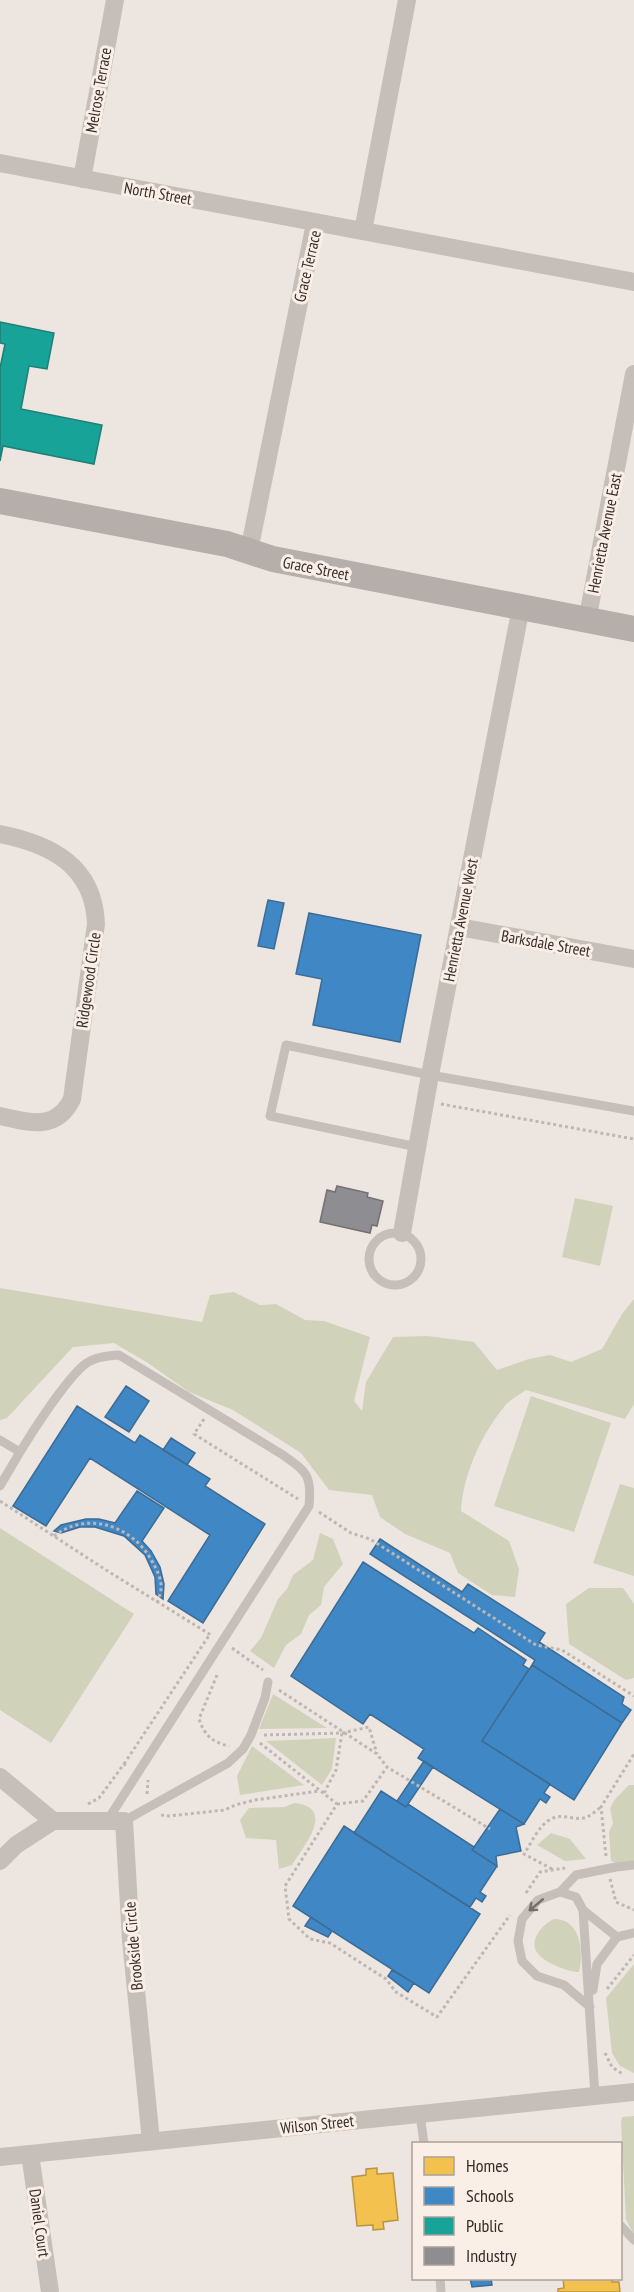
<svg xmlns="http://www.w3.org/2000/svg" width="634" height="2292" font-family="'PT Sans Narrow',sans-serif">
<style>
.green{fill:#d0d2ba}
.homes{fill:#f2c14e;stroke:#ba9443;stroke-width:1.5}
.schools{fill:#3f88c5;stroke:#3c6c96;stroke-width:1.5}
.public{fill:#17a398;stroke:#207f76;stroke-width:1.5}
.industry{fill:#8d8d92;stroke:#737072;stroke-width:1.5}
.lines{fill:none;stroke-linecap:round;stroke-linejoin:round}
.path{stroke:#beb6b2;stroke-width:3;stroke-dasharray:3 3;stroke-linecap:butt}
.service{stroke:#c6beb9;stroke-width:9}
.minor{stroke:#c6beb9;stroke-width:18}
.secondary{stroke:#b6aeaa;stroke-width:26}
.oneway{stroke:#776d69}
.labels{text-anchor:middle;stroke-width:6;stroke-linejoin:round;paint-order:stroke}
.street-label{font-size:16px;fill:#362b28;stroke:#f9efe7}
</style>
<rect width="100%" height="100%" fill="#ede6e0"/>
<path class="green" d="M575 1198 613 1206 600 1266 562 1257Z
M0 1288 202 1322 210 1295 234 1292 260 1305 276 1304 305 1320 324 1321 370 1337 354 1401 362 1411 366 1382 393 1337 427 1336 474 1342 497 1370 529 1359 550 1355 571 1362 602 1349 622 1314 634 1299V1404L625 1419 526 1390C519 1395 509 1400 504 1407 481 1435 463 1475 461 1511L509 1541 519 1569 515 1597 492 1595 458 1573 450 1553 405 1534 380 1517 372 1495 329 1490 301 1453 233 1410 189 1392 148 1363 114 1343 73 1347 7 1418 0 1420Z
M531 1396 611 1423 574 1532 494 1506Z
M620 1484 634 1488V1576L593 1563Z
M0 1528 134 1614 51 1743 0 1710Z
M320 1533 333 1539 343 1564 324 1587 321 1605 309 1615 301 1634 286 1645 274 1668 250 1651 261 1638 278 1599 287 1589 293 1575 313 1560Z
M589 1588H623L634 1604V1678L626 1680 569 1644 566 1604Z
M273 1694 327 1728 259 1729Z
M336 1738 332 1769 322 1785 266 1741Z
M252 1746 304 1785 240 1795 237 1776Z
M629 1785H634V1861L617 1863 611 1861 609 1832 613 1823 610 1808 615 1799Z
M294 1803C337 1807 304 1846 292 1865L279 1869 276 1840 246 1838 240 1820 249 1808 285 1807Z
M551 1833 570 1839 586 1859 565 1861 537 1845Z
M554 1919C581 1919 584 1952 579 1972 569 1972 548 1964 540 1956 526 1943 541 1925 554 1919Z
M634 1964V2073L620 2066 612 2053 606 1998Z
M634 2116V2235L626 2219 621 2123 622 2117Z"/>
<path class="homes" d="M377 2168V2174L393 2173 398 2220 383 2222 384 2229 373 2230V2225L357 2226 352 2177 366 2175V2169Z
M563 2278H612V2282H619L620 2292H558V2289L564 2288Z"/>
<path class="schools" d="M268 900 284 903 274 949 258 946Z
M309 913 421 935 400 1042 313 1025 322 979 296 974Z
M126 1386 149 1401 129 1432 105 1417Z
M77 1406 135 1443 140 1435 210 1479 205 1486 265 1524 203 1623 168 1601 210 1535 90 1458 46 1526 13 1506Z
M171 1438 195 1453 187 1465 163 1450Z
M137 1491 164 1508 142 1541 151 1551 160 1567 164 1584 163 1599 156 1594 155 1577 145 1555 124 1536 95 1527H80L61 1533 54 1531 61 1525 86 1519H99L115 1523Z
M380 1539 462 1592 468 1584 545 1633 539 1642 624 1697 622 1704 631 1710 622 1723 532 1665 535 1660 370 1554Z
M363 1562 474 1633 478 1628 526 1660 523 1665 529 1669 482 1741 550 1784 544 1793 550 1797 546 1803 540 1799 524 1824 418 1758 424 1749 370 1714 363 1724 291 1676Z
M532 1665 622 1723 574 1800 482 1741Z
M424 1761 433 1767 406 1807 397 1801Z
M381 1791 406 1807 408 1804 474 1847 472 1850 497 1866 480 1892 486 1896 482 1902 476 1898 470 1907 354 1833Z
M500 1809 524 1824 516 1827 521 1851 496 1856 497 1866 472 1850Z
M344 1826 480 1914 429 1993 293 1906Z
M311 1917 332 1931 328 1937 305 1926Z
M392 1970 414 1983 408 1992 388 1976Z
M470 2278H491L492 2285 472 2287Z"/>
<path class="public" d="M0 322 54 333 47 369 29 366 21 409 102 425 94 464 3 446 0 461V368L5 344 0 343Z"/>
<path class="industry" d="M337 1186 368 1193 367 1197 383 1201 377 1226 372 1225 370 1233 320 1222 327 1190 335 1192Z"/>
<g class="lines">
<path class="path" d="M441 1104 634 1139
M204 1419 194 1434 298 1499
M0 1501 106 1570 211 1635
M319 1512 351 1533 370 1539 536 1645 562 1650 634 1696
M54 1536C88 1510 134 1526 153 1563 157 1570 162 1580 161 1589 161 1593 158 1599 157 1603
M232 1648 263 1670
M217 1675 199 1719C205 1736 212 1742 229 1746
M279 1690 377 1754 387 1767 490 1829
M264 1735 342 1733 369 1727 377 1754
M260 1743 337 1804 285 1886 289 1919 310 1939 330 1943 386 1979 396 1992 437 2017 510 1915
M124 1764 210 1634
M324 1793 336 1770 342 1733
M147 1794 148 1780
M88 1804 99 1798 124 1764 128 1767
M337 1804 363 1801 387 1767
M161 1815 169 1816 225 1810 235 1805 255 1800 319 1791
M606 1856 601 1807 634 1754
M552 1869 524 1854C532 1842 539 1825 551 1819 564 1812 577 1823 589 1816 593 1814 597 1810 601 1807
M610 1879 616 1902 634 1910
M526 1893 540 1872 565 1868
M607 1989 634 1955
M605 2053 612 2067 624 2075"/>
<path class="service" d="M417 1147 270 1116 286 1045 430 1075 634 1111
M369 1259a26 26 0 1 1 52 0a26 26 0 1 1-52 0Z
M0 1440 20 1452C34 1429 65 1381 84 1365 94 1357 106 1356 119 1355L283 1455C307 1472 312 1475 309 1506L107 1821
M0 1486 20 1452
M124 1821 228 1763 243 1749 251 1735 265 1698 268 1682
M560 1892 576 1875 616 1867 634 1865
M583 1910 595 2096
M593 1990 597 1964 617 1937 634 1933
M590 2007 564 1985 537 1976 522 1961 518 1941 522 1919 538 1900 560 1892 576 1897 583 1910 617 1937
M420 2114 424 2144
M620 2225 634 2240
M440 2278 441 2292"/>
<path class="minor" d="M0 163 634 282
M82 179 115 0
M363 231 407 0
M249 551 315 223
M587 621 634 374
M0 834C51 844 94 866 96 924L72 1099C56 1132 28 1122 0 1116
M459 927 634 959
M402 1233 430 1075 521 607
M0 1777 53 1821
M0 1861 16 1845 53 1821H124L131 1940 151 2141
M30 2154 50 2292
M0 2157 634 2092"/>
<path class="secondary" d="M0 501 227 544 273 559 634 629"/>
</g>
<defs><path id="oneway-shaft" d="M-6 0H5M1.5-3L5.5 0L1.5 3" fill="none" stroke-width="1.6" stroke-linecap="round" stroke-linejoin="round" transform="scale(1.5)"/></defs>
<use class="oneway" href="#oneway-shaft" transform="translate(536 1905) rotate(140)"/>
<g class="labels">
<g class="street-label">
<text transform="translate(98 90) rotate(-80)" y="6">Melrose Terrace</text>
<text transform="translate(158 193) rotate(10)" y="6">North Street</text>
<text transform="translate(307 266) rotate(-77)" y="6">Grace Terrace</text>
<text transform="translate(604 533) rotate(-79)" y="6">Henrietta Avenue East</text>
<text transform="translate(316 568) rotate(11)" y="6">Grace Street</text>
<text transform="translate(460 920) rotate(-79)" y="6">Henrietta Avenue West</text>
<text transform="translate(546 943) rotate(10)" y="6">Barksdale Street</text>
<text transform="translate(88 980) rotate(-82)" y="6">Ridgewood Circle</text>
<text transform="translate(133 1946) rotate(-95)" y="6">Brookside Circle</text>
<text transform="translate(317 2124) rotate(-6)" y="6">Wilson Street</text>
<text transform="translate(40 2223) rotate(82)" y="6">Daniel Court</text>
</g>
</g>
<rect x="412" y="2142" width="210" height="138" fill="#f9efe7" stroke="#aba19b" stroke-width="1.5"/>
<rect x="424" y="2157" width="30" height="18" fill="#f2c14e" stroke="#aba19b" stroke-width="1.5"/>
<text x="466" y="2172" font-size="18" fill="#362b28">Homes</text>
<rect x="424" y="2187" width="30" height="18" fill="#3f88c5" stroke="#aba19b" stroke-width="1.5"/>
<text x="466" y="2202" font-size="18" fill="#362b28">Schools</text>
<rect x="424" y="2217" width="30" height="18" fill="#17a398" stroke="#aba19b" stroke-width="1.5"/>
<text x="466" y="2232" font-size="18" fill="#362b28">Public</text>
<rect x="424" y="2247" width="30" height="18" fill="#8d8d92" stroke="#aba19b" stroke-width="1.5"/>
<text x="466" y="2262" font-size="18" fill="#362b28">Industry</text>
</svg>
